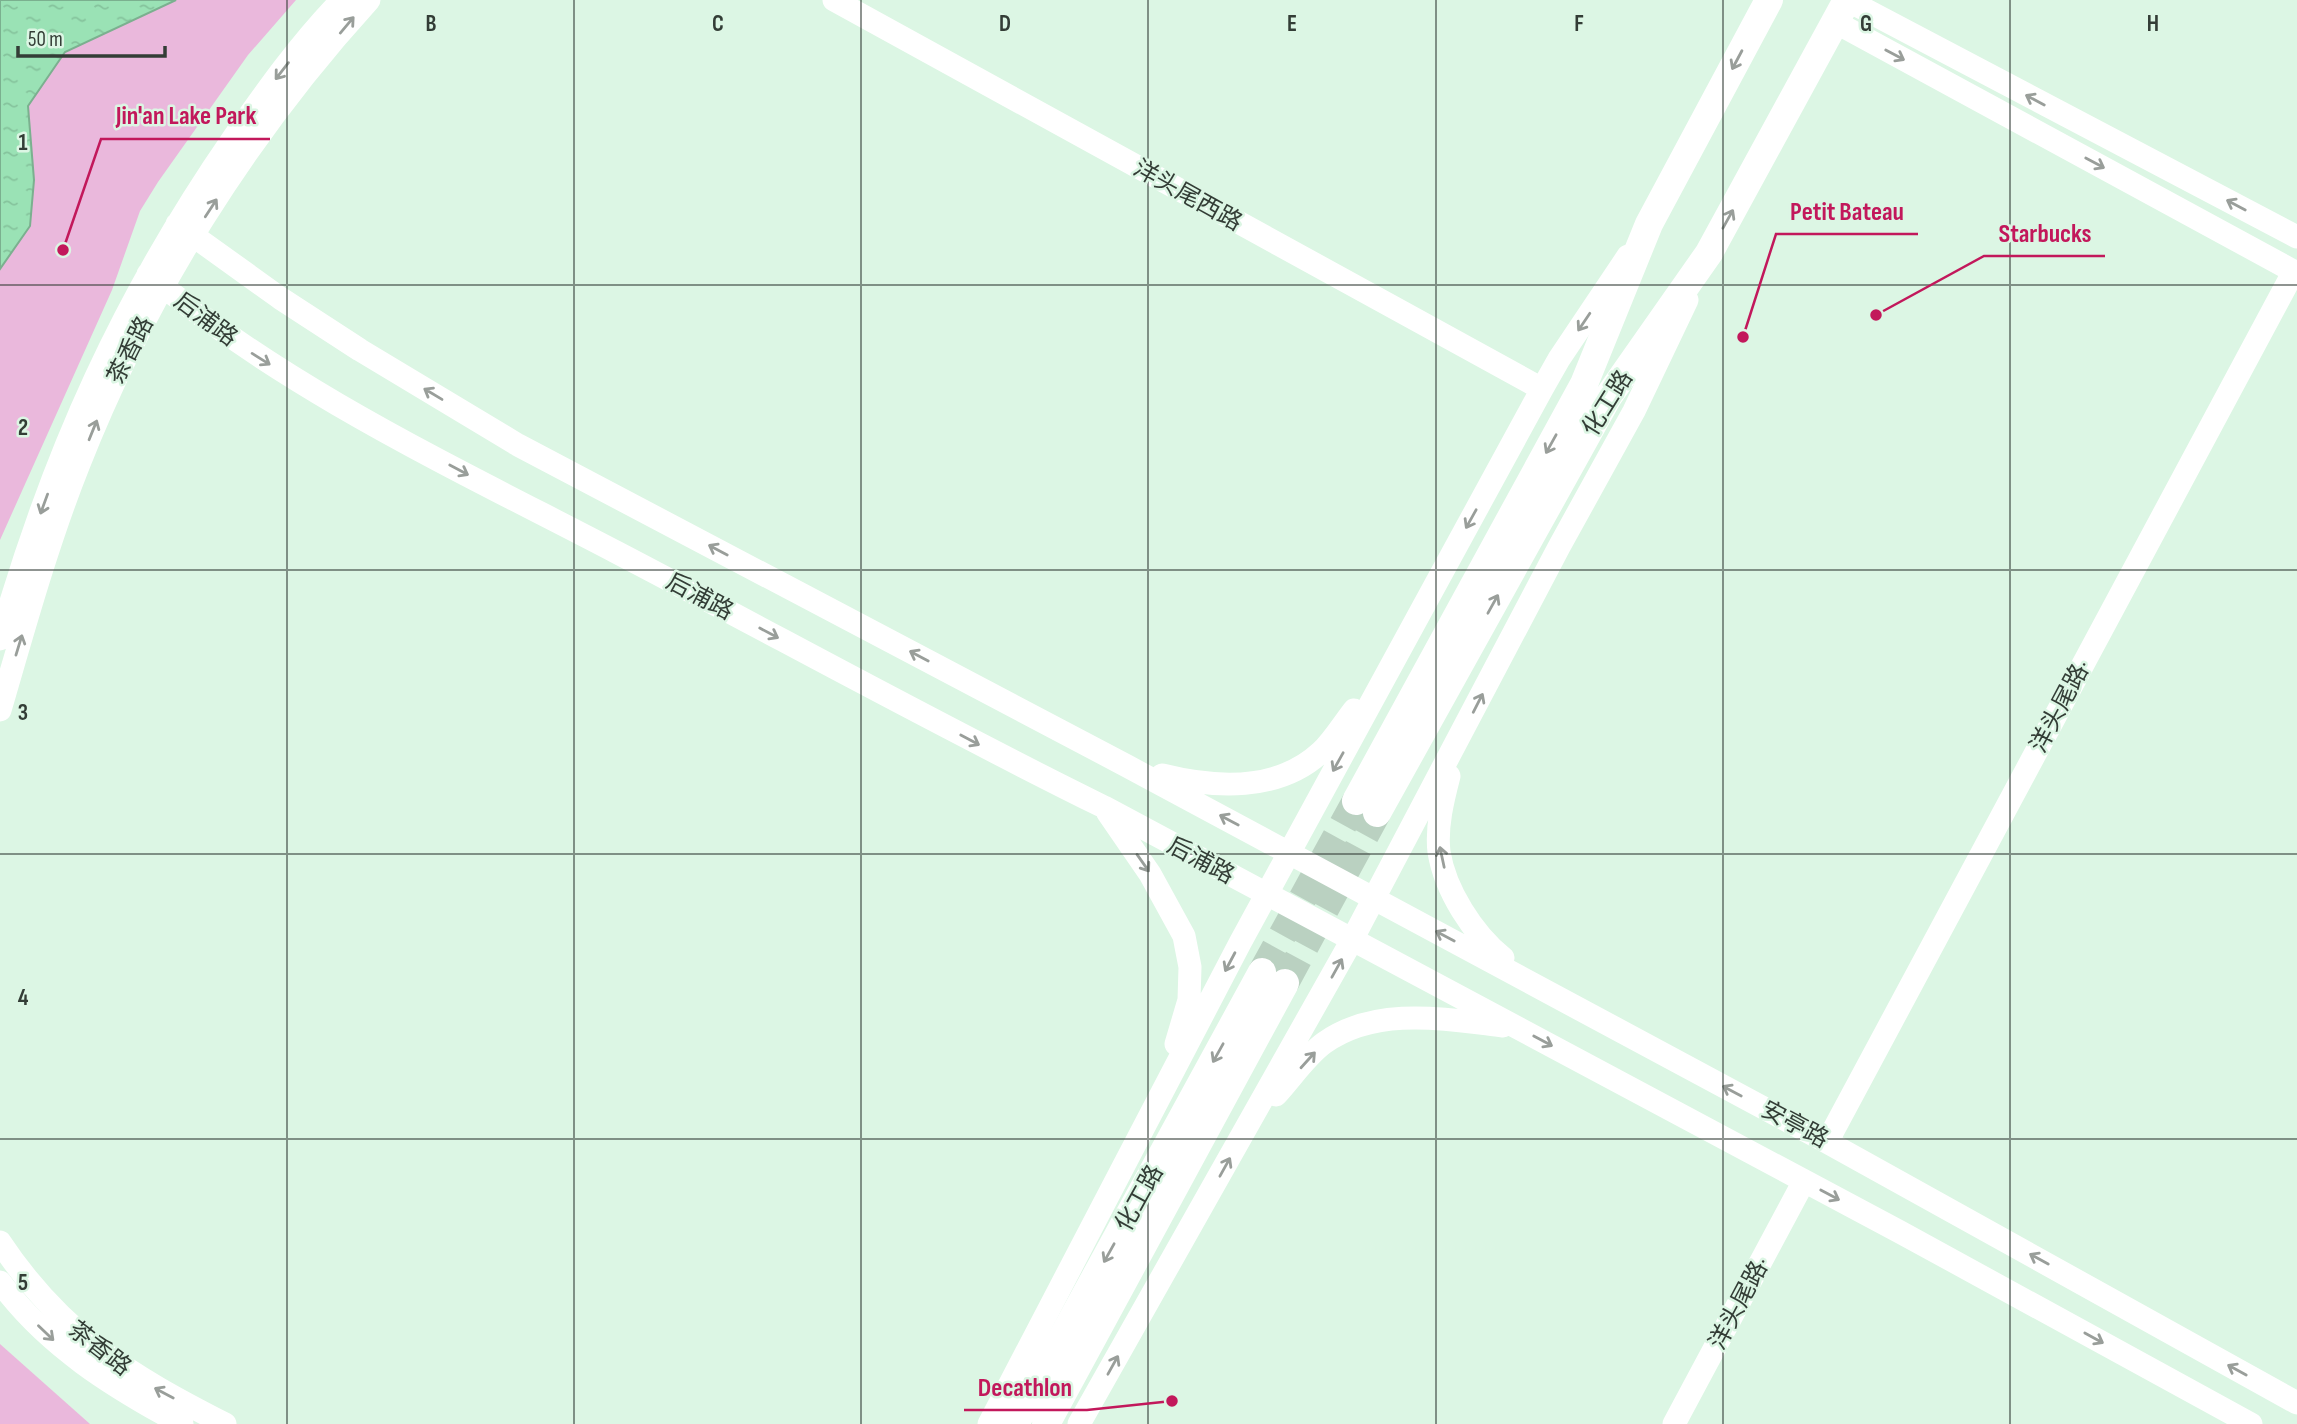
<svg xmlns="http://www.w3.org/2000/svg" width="2297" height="1424" font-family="'Sofia Sans Condensed','Noto Sans SC',sans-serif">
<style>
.green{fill:#eab8dc}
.water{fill:url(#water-ripples);stroke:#7bb08f;stroke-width:2}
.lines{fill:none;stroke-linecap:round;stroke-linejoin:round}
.highway-tunnel{stroke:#bad1c1;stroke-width:28;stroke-dasharray:28 14;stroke-linecap:butt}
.secondary{stroke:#fff;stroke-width:23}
.highway{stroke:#fff;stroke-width:28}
.oneway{stroke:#999e9a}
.grid{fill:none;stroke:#333d36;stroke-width:2;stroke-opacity:0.55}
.labels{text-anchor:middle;stroke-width:5;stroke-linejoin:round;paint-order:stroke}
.street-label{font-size:24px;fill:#333d36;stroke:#dcf6e4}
.grid-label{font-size:23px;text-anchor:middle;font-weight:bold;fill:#333d36;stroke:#dcf6e4;stroke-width:5;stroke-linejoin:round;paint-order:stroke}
.leader{fill:none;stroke:#c2185b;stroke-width:2.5}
.callout-dot{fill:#c2185b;stroke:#dcf6e4;stroke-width:2.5}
.callout-label{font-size:26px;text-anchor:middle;font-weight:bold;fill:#c2185b;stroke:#dcf6e4;stroke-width:5;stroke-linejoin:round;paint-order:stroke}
</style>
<defs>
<pattern id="water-ripples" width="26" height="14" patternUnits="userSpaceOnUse" patternTransform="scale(1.75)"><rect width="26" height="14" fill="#9ae2b5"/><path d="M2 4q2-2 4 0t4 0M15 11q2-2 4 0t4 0" fill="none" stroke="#85c39c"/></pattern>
</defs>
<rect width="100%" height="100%" fill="#dcf6e4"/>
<path class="green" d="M0 0H296L248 55 158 182 140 211 112 290 0 540Z
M0 1344 90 1424H0Z"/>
<path class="water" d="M0 0H176L65 52 28 106 34 180 30 226 0 269Z"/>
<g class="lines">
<path class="highway-tunnel" d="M1262 972 1356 801
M1285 983 1377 813"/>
<path class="secondary" d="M834 0 1542 389
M1847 0 2297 237
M1835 22 2297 273
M177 224 280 298 360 350 518 445 1127 766 1827 1142 2297 1403
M148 274C287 390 455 468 616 552 779 637 939 726 1104 807L1900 1232 2251 1424
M0 639C53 453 124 296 234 137 267 90 301 42 342 0
M0 710C24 628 47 544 79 464 146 294 246 135 369 0
M1162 775C1214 788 1278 792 1321 752 1333 741 1343 724 1354 710
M1449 776C1443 799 1436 827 1439 852 1445 890 1473 934 1503 958
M1108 813 1150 874 1184 936 1190 967 1189 1000 1176 1044
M1276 1095C1291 1079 1306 1056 1324 1043 1376 1006 1444 1019 1503 1026
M1827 1142 2294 271
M0 1242C61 1334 129 1375 225 1424
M0 1282C47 1346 113 1387 182 1424
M989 1424 1240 943 1542 389 1559 359 1628 256
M1079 1424 1352 940 1559 547 1634 411 1687 300
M1674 1424 1804 1181"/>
<path class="highway" d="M1356 801 1584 384 1649 224 1769 0
M1377 813 1608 397 1709 253 1847 0
M1015 1424 1262 972
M1046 1424 1285 983"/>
</g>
<defs><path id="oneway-shaft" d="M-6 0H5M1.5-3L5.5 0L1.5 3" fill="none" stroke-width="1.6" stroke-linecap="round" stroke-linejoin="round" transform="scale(1.75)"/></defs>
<g class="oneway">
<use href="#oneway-shaft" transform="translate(347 25) rotate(-50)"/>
<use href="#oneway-shaft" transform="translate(1895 55) rotate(28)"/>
<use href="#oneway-shaft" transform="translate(1737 60) rotate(118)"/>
<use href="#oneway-shaft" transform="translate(282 71) rotate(128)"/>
<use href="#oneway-shaft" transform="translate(2035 100) rotate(-152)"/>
<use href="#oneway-shaft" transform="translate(2095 163) rotate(28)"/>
<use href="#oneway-shaft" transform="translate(2236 205) rotate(-152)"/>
<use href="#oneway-shaft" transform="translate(211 208) rotate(-57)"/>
<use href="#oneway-shaft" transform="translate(1728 219) rotate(-61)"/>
<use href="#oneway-shaft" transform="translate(1584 322) rotate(124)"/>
<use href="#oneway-shaft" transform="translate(261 359) rotate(32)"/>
<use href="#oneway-shaft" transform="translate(433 394) rotate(-149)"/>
<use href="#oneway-shaft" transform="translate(93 430) rotate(-68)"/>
<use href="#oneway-shaft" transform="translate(1551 444) rotate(119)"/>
<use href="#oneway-shaft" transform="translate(459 470) rotate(28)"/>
<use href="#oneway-shaft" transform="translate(44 504) rotate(110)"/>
<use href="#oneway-shaft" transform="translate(1471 519) rotate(119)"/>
<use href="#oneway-shaft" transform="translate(718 550) rotate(-152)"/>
<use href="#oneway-shaft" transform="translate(1493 604) rotate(-61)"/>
<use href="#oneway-shaft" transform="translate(769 633) rotate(28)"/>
<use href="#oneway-shaft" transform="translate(19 645) rotate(-73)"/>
<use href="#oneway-shaft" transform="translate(919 656) rotate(-152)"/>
<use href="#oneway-shaft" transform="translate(1478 703) rotate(-63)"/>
<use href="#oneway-shaft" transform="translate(970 740) rotate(28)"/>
<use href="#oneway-shaft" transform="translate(1338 762) rotate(119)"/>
<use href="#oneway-shaft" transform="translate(1229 820) rotate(-152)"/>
<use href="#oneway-shaft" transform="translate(1442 857) rotate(-102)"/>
<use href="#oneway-shaft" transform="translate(1143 863) rotate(55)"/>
<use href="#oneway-shaft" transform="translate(1445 936) rotate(-152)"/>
<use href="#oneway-shaft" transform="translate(1230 962) rotate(118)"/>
<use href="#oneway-shaft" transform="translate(1337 968) rotate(-61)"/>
<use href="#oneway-shaft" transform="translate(1543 1041) rotate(28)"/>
<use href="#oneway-shaft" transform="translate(1218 1053) rotate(119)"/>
<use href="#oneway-shaft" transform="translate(1308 1060) rotate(-48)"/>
<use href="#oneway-shaft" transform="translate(1732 1091) rotate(-152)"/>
<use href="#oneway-shaft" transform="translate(1225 1167) rotate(-61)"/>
<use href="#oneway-shaft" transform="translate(1830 1195) rotate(28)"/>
<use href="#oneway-shaft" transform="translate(1109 1253) rotate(119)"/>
<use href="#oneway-shaft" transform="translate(2039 1259) rotate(-151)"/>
<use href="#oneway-shaft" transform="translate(46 1333) rotate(44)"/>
<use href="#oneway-shaft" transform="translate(2094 1338) rotate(29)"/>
<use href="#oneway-shaft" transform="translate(1113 1365) rotate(-61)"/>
<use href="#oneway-shaft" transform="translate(2237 1370) rotate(-151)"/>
<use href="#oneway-shaft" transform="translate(164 1393) rotate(-152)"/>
</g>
<path class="grid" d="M287 0V1424M574 0V1424M861 0V1424M1148 0V1424M1436 0V1424M1723 0V1424M2010 0V1424M0 285H2297M0 570H2297M0 854H2297M0 1139H2297"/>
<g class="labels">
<g class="street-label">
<text transform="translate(1188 195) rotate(29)" y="8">洋头尾西路</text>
<text transform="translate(206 319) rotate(37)" y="8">后浦路</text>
<text transform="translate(130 350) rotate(-63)" y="8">茶香路</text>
<text transform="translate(1607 403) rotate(-58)" y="8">化工路</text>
<text transform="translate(700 596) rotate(28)" y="8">后浦路</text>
<text transform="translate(2060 706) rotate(-62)" y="8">洋头尾路·</text>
<text transform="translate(1201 860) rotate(28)" y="8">后浦路</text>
<text transform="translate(1795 1124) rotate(28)" y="8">安亭路</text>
<text transform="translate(1139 1198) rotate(-61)" y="8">化工路</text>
<text transform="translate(1739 1303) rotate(-62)" y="8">洋头尾路·</text>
<text transform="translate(100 1348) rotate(38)" y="8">茶香路</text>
</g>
</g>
<g class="grid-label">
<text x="431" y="31">B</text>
<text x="718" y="31">C</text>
<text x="1005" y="31">D</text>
<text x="1292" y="31">E</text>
<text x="1579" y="31">F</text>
<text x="1866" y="31">G</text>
<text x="2153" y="31">H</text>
<text x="23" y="150">1</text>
<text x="23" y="435">2</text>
<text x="23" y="720">3</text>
<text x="23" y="1005">4</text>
<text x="23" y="1290">5</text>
</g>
<path class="leader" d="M63 250L101 139H270M1743 337L1776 234H1918M1876 315L1984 256H2105M1172 1401L1087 1410H964"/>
<g class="callout-dot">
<circle cx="63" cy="250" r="7"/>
<circle cx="1743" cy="337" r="7"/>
<circle cx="1876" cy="315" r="7"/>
<circle cx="1172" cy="1401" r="7"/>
</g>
<g class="callout-label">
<text x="186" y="124">Jin'an Lake Park</text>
<text x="1847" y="220">Petit Bateau</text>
<text x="2045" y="242">Starbucks</text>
<text x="1025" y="1396">Decathlon</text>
</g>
<path d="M18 46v10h147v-10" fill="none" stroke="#333d36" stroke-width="3.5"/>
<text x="28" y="46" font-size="21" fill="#333d36" stroke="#dcf6e4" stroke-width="5" paint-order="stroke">50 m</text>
</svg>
